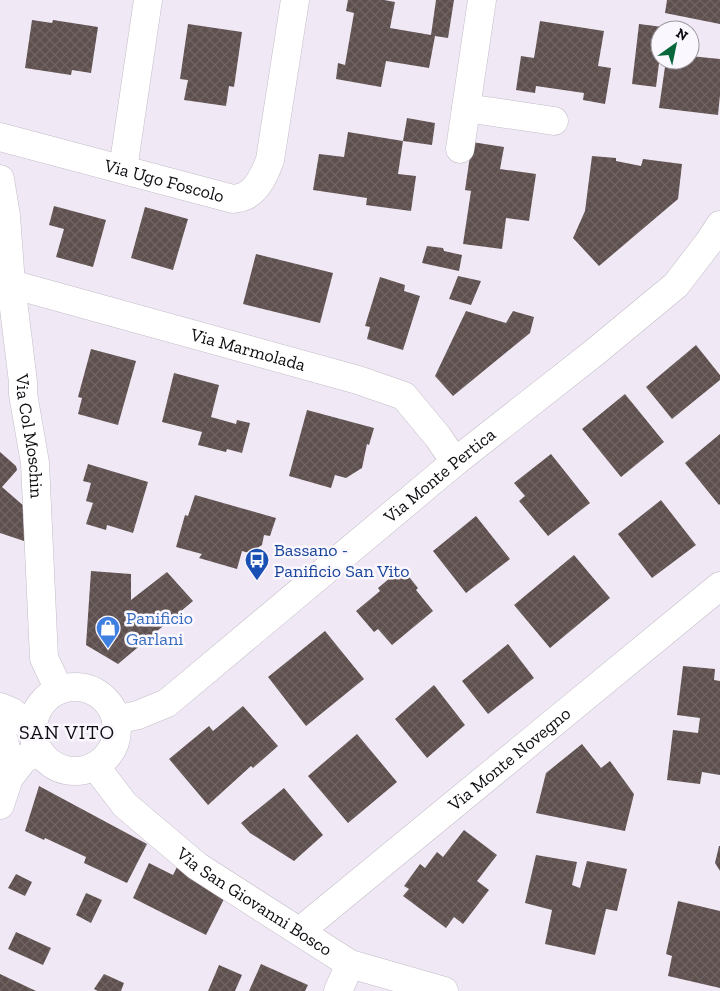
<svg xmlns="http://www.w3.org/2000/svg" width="720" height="991" font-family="'Zilla Slab',serif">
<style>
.building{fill:url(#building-cross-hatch)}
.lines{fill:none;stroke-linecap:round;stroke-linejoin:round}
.minor-casing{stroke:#c3bcc8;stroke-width:29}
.tertiary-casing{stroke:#c3bcc8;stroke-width:29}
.minor{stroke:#fff;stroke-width:28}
.tertiary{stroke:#fff;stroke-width:28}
.labels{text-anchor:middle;stroke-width:5;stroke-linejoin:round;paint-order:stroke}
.street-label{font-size:18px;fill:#0e0c10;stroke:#fbf7ff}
.transit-label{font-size:18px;fill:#164399;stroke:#fbf7ff;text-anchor:start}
.shop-label{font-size:18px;fill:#366cbe;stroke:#fbf7ff;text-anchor:start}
.quarter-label{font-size:20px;letter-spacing:1px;fill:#0e0c10;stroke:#fbf7ff}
</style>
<defs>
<pattern id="building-cross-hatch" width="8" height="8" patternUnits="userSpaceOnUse" patternTransform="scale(1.25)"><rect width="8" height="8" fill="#5e504e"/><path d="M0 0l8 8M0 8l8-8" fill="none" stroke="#706463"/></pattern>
</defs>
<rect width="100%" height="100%" fill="#f0e9f5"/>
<path class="building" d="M348 0H384L395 2 390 28 431 35 436 0H454L448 38 435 36 429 68 386 61 381 87 336 79 338 63 345 65 354 13 346 11Z
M667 0H720V24L665 13Z
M32 20 52 23 53 20 98 27 91 73 72 70 71 75 25 68Z
M540 21 604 31 598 66 611 68 605 104 583 100 584 93 536 86 535 93 516 90 521 56 534 58Z
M188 24 242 32 234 87 229 86 226 106 184 100 188 80 180 79Z
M639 24 663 27V30H660V55L656 87 632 84Z
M690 56 720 59V95L718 115 659 108 666 60H690Z
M407 118 435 123 432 145 403 141Z
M348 132 403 141 398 174 416 176 411 211 366 205 367 198 313 190 319 154 344 157Z
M472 142 504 147 500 169 536 174 529 221 506 218 502 249 463 244 471 191 465 190Z
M592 156 616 158V161L641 166 643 159 682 164 678 199 599 266 573 238 585 211Z
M54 206 106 220 93 267 56 257 64 229 49 225Z
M145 207 188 219 173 270 131 258Z
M427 246 443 248 444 251 462 255 459 271 422 263Z
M256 254 333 273 320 323 243 304Z
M458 276 481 281 471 305 449 299Z
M380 277 405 285 404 291 420 296 403 350 367 339 370 327 365 326Z
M466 311 506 323 513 311 534 317 530 333 453 396 435 376Z
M696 345 720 375V380L672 419 646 387Z
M91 349 136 361 118 425 78 414 82 398 78 397Z
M174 373 219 385 211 417 236 424 237 420 250 423 242 453 227 449 226 452 198 445 202 432 162 422Z
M625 394 664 442 621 477 582 429Z
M307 410 374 428 369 445 367 444 362 468 346 478 335 475 331 488 289 476Z
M720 434V504L719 505 685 463Z
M0 452 16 466 17 470 2 487 25 507 27 542 0 533Z
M551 454 590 503 548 536 519 501 525 496 514 483Z
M88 464 148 482 133 533 107 525 106 530 86 524 93 503 86 501 91 483 83 481Z
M195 495 276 518 270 536 264 535 262 545 249 553 242 551 237 569 199 558 202 554 176 547 185 515 188 516Z
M661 500 696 545 652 578 618 534Z
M476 516 510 559 466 593 433 551Z
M574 555 610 598 550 648 514 605Z
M402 568 418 588 416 590 433 611 392 645 378 629 374 632 356 611 380 591 378 588Z
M91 571 131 574V600L167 572 193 601 118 664 86 645Z
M325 631 364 679 306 726 268 677Z
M508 644 534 678 488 714 462 681Z
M683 666 715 669 714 680 720 681V775L702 772 700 784 667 780 673 730 698 733 700 718 677 715Z
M434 685 465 725 427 758 395 719Z
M243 706 278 746 253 768 251 766 208 805 169 759 209 726 213 731Z
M357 734 397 782 348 823 308 776Z
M582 744 601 768 610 761 634 794 625 831 536 813 546 773Z
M39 786 147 844 127 883 84 863 86 857 45 838 44 840 25 831Z
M284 788 323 835 294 861 250 833 241 823Z
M464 830 497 855 477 881 489 890 463 924 454 917 446 928 403 896 409 889 404 886 420 864 425 868 437 852 443 857Z
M719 846H720V871L715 863Z
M536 855 577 862 572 885 580 888 587 861 627 869 617 911 606 909 595 955 545 944 552 910 525 903Z
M149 863 173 875 177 867 195 876 229 889 206 935 133 898Z
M16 874 32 882 25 896 8 888Z
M86 893 102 900 91 923 76 915Z
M678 901 720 911V988L668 976 672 956 666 954Z
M16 932 51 948 43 965 8 949Z
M261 964 308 985 305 991H249Z
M219 965 242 975 235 991H208Z
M0 974 36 991H0Z
M104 974 124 983 121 991H98L94 989Z"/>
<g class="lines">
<defs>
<g id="minor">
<path d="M466 108 482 0"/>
<path id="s1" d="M0 137 233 199C237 198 241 198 245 196 258 190 265 173 270 160L295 0"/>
<path d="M460 149 466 108 554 121"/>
<path d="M123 169 148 0"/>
<path id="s2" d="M0 179 6 216 11 284 23 382V394L35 463 44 658 59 690"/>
<path id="s3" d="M11 284 358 380 404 396 438 437 455 462"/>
<path d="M0 707 12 712 33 730"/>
<path id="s4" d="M116 720 138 715 167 703 455 462 595 352 676 285 709 242 720 225"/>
<path d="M0 728 8 755 9 778"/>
<path id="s5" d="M300 931 720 586"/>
<path d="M338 991 350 964"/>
</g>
<g id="tertiary">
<circle cx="75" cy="729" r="42"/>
<path id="s6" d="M95 766 125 805 197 866 350 964 444 991"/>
<path d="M0 805 9 778 23 760 38 750"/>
</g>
</defs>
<use href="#minor" class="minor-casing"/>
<use href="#tertiary" class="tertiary-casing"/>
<use href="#minor" class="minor"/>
<use href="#tertiary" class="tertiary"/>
</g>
<defs>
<symbol id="bus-pin" viewBox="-11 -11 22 30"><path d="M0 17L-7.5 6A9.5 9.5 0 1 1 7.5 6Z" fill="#1a4fb4" stroke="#fbf7ff"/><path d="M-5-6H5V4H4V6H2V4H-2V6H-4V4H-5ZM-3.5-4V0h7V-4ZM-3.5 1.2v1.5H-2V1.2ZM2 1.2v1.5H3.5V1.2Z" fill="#fff"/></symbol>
<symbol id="shop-pin" viewBox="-11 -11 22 30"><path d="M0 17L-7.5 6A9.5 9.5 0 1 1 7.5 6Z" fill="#3f7fe0" stroke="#fbf7ff"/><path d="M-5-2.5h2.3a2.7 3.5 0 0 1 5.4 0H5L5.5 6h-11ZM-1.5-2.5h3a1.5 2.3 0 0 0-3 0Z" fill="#fff"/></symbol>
</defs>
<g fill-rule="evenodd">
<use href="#bus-pin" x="243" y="546" width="28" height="38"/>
<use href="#shop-pin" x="94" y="614" width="28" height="38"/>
</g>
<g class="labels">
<g class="street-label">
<text dy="6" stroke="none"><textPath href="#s1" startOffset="170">Via Ugo Foscolo</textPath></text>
<text dy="6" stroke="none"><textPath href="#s3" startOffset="246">Via Marmolada</textPath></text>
<text dy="6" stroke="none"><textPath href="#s2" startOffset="259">Via Col Moschin</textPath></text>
<text dy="6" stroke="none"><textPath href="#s4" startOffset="409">Via Monte Pertica</textPath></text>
<text dy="6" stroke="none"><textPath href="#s5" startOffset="271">Via Monte Novegno</textPath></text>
<text dy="6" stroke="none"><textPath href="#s6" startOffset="211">Via San Giovanni Bosco</textPath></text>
</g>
<g class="transit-label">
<text x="274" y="556">Bassano -<tspan x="274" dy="21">Panificio San Vito</tspan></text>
</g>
<g class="shop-label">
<text x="126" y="624">Panificio<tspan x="126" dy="21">Garlani</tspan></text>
</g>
<g class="quarter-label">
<text x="67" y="739">SAN VITO</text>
</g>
</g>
<g transform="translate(675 45) rotate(33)"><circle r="24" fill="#fbf7ff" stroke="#9c999f"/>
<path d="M0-4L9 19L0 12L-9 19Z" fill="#07673b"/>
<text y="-8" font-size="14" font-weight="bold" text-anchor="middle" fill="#0e0c10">N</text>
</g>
</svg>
